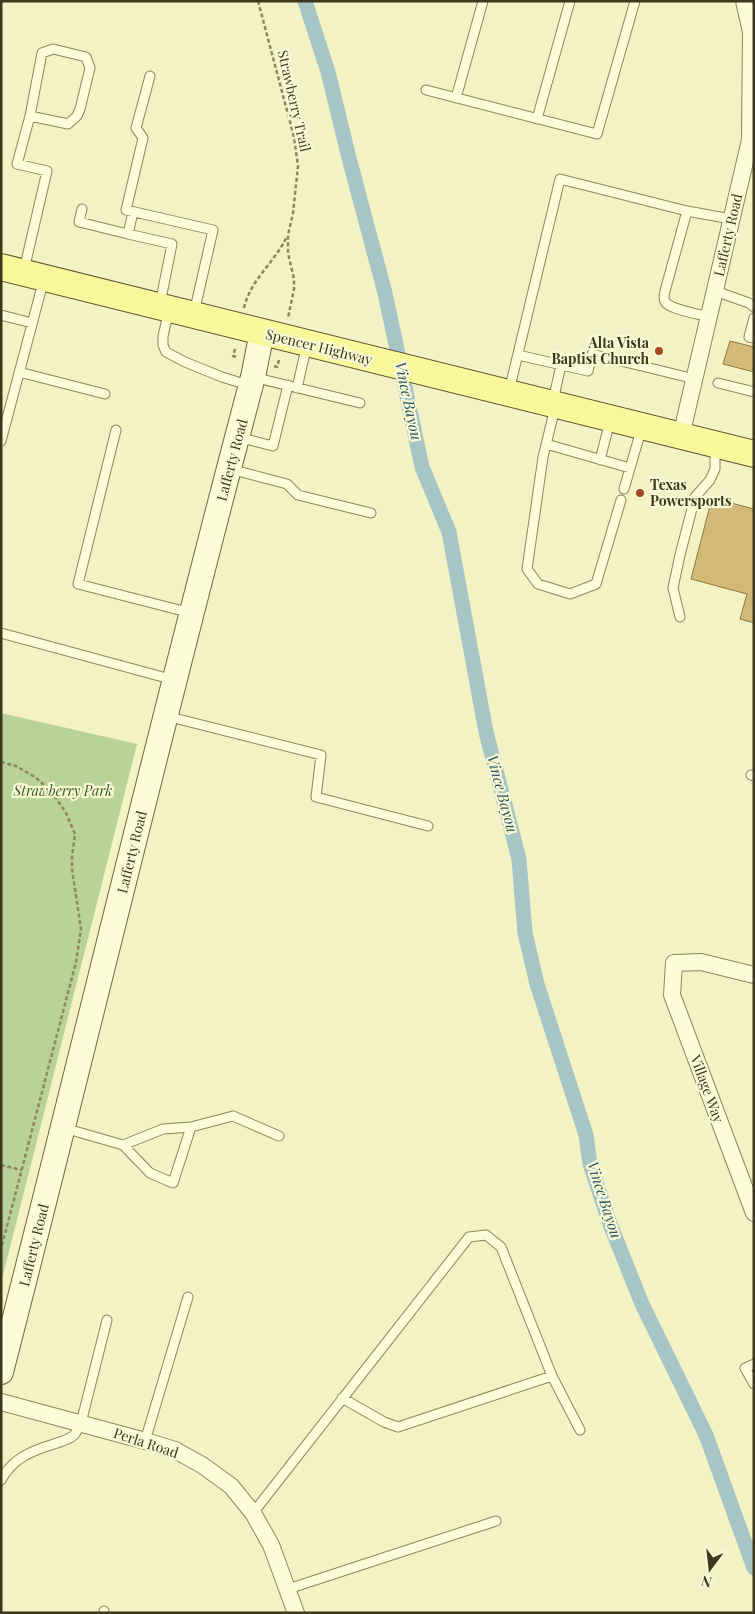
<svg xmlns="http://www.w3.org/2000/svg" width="755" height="1614" font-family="'Playfair Display',serif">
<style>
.green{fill:#b9d297}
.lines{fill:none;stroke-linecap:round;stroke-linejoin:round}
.canal{stroke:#a7c5c5;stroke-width:15}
.building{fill:#d3b977;stroke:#90773c}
.lane-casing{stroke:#8f8659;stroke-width:11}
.street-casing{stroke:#8f8659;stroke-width:18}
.secondary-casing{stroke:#71663c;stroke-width:26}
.primary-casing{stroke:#5d512d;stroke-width:28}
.path{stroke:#8f8659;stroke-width:2.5;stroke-dasharray:4 2.5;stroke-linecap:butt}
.lane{stroke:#fcfcd9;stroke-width:9}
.street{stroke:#fcfcd9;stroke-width:16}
.secondary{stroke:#fcfcd9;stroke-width:24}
.primary{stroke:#f8f79a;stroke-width:26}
.poi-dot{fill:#a44923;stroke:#f8f9d5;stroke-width:2}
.labels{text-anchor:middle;stroke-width:4.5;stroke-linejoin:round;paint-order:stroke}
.street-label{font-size:14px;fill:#3e371e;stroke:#f8f9d5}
.poi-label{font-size:14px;font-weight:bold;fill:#3e371e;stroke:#f8f9d5;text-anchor:end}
.park-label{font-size:14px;font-style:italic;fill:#3c5c23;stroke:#f8f9d5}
.water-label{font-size:15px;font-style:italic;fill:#2c535f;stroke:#f8f9d5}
</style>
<rect width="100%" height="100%" fill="#f2f2c5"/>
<path class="green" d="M1 713 137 744 1 1283Z"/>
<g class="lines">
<path class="canal" d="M305 1 328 72 349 158 385 293 422 467 449 532 486 732 519 859 525 933 537 984 586 1135 590 1164 610 1224 642 1304 706 1435 754 1568"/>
</g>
<path class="building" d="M730 341 754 347V372L723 364Z
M712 498 754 509V623L740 619 747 594 691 579Z"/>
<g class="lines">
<defs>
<path id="lane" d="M150 76 136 128 143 138 126 210 213 230 194 313
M426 90 597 134 635 1
M456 98 483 1
M537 119 570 1
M82 209 79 222 128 234
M687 211 665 291C664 295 663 300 666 303 673 310 699 314 709 317
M133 212 128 234 172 244 160 304
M24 270 47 171 17 164 30 116 42 53 53 49 86 57 90 68 80 109 77 116 68 124 30 116
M715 291 749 303 754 307
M169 310 163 336V345L166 352 185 362 222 377 251 386
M1 315 32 323
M754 318 749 337 754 338
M518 355 588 371 592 354 695 379
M19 372 105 394
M253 377 360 403
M718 383 754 392
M297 388 307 344
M509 391 560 179 687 211 731 219
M553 401 561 365
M555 408 543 457 527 569 538 584 570 594 596 584 621 500
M116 430 78 584 191 613
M238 437 273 446 288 385
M1 441 44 279
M546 444 630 468
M600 460 610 421
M230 469 287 484 298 495 371 513
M624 489 642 427
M680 617 673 588 680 555 695 497 710 480 715 469V447
M1 633 174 680
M166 716 321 755 316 797 428 826
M751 775 754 776
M64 1128 123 1145 163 1129 191 1127 233 1116 279 1136
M123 1145 150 1173 173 1183 191 1127
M754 1364 745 1368 754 1384
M342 1398 384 1422 398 1427 552 1376
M145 1441 188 1297
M1 1480C13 1458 31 1451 54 1444 61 1441 70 1440 75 1434 77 1431 79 1426 81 1423L107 1320
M253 1513 469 1237 486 1235 501 1247 552 1376 580 1430
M288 1589 496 1521
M104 1613V1611"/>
<path id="street" d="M681 436 750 140 751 32 744 1
M754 975 701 962 674 963 672 995 754 1213
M1 1402 149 1442 175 1450 202 1465 231 1486 253 1513 271 1545 296 1613"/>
<path id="secondary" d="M1 1372C86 1041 165 707 253 377L262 332"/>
<path id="primary" d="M1 267 754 454"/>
</defs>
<use href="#lane" class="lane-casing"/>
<use href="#street" class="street-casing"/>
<use href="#secondary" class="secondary-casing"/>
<use href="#primary" class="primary-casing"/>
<path class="path" d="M258 1 294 137 298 166 293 213 288 235V253L294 279V289L288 318
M244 308C251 278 275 263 287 236
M235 349 233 356 237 357
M274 366 277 367 279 360
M1 762 16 766 35 777 52 792 66 813 75 834 72 857V869L81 929 76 962 1 1249
M1 1165 22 1170"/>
<use href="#lane" class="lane"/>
<use href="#street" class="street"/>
<use href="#secondary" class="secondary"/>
<use href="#primary" class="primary"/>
</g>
<g class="poi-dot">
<circle cx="659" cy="351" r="5"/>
<circle cx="640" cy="493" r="5"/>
</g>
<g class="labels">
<g class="street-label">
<text transform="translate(294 101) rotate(77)" y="5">Strawberry Trail</text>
<text transform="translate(728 235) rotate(-77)" y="5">Lafferty Road</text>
<text transform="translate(319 347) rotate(14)" y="5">Spencer Highway</text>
<text transform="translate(232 460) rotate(-75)" y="5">Lafferty Road</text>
<text transform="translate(132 852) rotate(-76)" y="5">Lafferty Road</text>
<text transform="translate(707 1089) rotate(70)" y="5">Village Way</text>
<text transform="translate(34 1245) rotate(-76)" y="5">Lafferty Road</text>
<text transform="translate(146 1443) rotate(18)" y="5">Perla Road</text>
</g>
<g class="poi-label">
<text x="649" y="348">Alta Vista<tspan x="649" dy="16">Baptist Church</tspan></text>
<text x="650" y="490" text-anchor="start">Texas<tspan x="650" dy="16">Powersports</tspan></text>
</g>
<g class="park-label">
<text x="63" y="796">Strawberry Park</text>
</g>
<g class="water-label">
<text transform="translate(408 401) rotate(78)" y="5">Vince Bayou</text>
<text transform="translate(502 794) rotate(75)" y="5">Vince Bayou</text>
<text transform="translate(604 1200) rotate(72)" y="5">Vince Bayou</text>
</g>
</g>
<rect width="755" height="1614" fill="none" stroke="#3e371e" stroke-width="5"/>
<g transform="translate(710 1569) rotate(195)" stroke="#f8f9d5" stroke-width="4" paint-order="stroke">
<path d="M0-4L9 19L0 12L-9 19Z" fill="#3e371e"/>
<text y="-8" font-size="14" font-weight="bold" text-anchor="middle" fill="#3e371e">N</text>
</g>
</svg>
